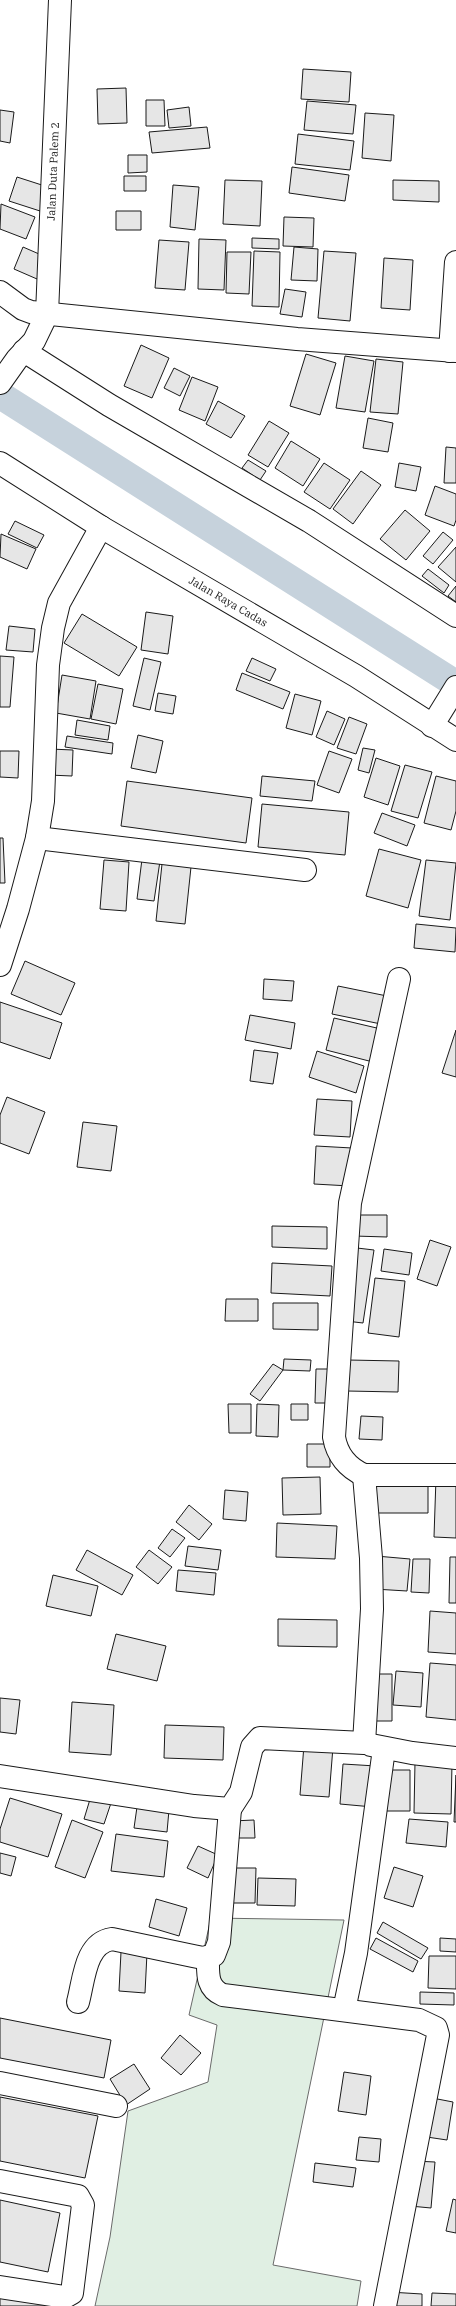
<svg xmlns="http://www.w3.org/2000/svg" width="456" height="2306" font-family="'IBM Plex Serif',serif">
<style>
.green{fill:#e0efe3;stroke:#6a6a6a}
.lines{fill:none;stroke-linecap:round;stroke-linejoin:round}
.canal{stroke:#c6d2dc;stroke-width:28}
.building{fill:#e6e6e6;stroke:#1a1a1a}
.minor-casing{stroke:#1a1a1a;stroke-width:24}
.tertiary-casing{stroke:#1a1a1a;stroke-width:24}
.minor{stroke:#fff;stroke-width:22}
.tertiary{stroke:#fff;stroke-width:22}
.labels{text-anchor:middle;stroke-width:3;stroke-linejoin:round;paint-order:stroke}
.street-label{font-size:11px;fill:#1a1a1a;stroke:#fff}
</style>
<rect width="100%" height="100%" fill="#fff"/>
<path class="green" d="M211 1918 344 1920 273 2265 361 2281 357 2306H95L110 2237 128 2111 208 2082 217 2025 189 2015Z"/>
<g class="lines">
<path class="canal" d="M0 395 456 684"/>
</g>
<path class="building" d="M303 69 351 72 349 102 301 99Z
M126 88 127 123 98 124 97 89Z
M146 100H164L165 126H146Z
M307 101 356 105 353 134 304 130Z
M189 107 191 126 169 128 167 110Z
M0 110 14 112 10 143 0 141Z
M365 113 394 115 391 161 362 158Z
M207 127 210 148 152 153 149 132Z
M298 134 354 141 350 170 295 164Z
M128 155H147V172L128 173Z
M292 167 349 175 345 201 289 193Z
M124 176H146V191H124Z
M17 177 48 187 40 211 9 201Z
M225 180 262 181 260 226 223 224Z
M393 180 439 181V202L393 200Z
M173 185 199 187 195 230 170 227Z
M1 204 35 217 26 239 0 229Z
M116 211H141V230H116Z
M284 217 314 218 313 247 283 246Z
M252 238 279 239V249L252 248Z
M199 239 226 240 224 290 198 289Z
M159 240 189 242 185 290 155 288Z
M23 247 46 257 37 279 14 269Z
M294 247 318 249 317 281 291 280Z
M254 251 280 252 279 307 252 306Z
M324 251 356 253 350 321 318 318Z
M227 252H251L249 294 226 293Z
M384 258 413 260 410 310 381 308Z
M285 289 306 292 302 317 280 314Z
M141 345 169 358 152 398 124 386Z
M306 354 336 363 320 415 290 406Z
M345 356 374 361 365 412 336 408Z
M376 359 403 362 398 414 370 412Z
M174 368 190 376 180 396 164 388Z
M192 377 218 387 205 421 179 410Z
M218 401 245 416 231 438 206 424Z
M368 418 393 423 388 452 363 448Z
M269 421 289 433 268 467 248 455Z
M291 441 320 459 303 486 275 468Z
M446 447 456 448V483H444Z
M248 460 266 471 260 480 242 468Z
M324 463 350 480 330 509 304 492Z
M399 463 421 467 416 491 395 487Z
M361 471 381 485 353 524 333 509Z
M435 486 456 494V520L454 526 425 515Z
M405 510 430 531 406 560 380 539Z
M15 521 44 535 37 548 8 534Z
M443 532 453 540 433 564 423 556Z
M1 534 36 549 27 569 0 557Z
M456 547V582L438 567Z
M428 569 449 585 444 593 422 576Z
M456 586V602L448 596Z
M146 612 173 616 168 654 141 650Z
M82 614 137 647 119 676 64 643Z
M9 626 35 629 33 652 6 650Z
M0 656 14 657 10 707H0Z
M144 658 161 662 150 710 133 706Z
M252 658 276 669 270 681 246 671Z
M242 673 290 692 283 709 236 690Z
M62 675 96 681 90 719 56 713Z
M98 684 123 689 116 724 91 719Z
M158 693 176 696 173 714 155 711Z
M295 694 321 701 312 735 286 728Z
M327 711 345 719 334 745 316 737Z
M349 717 367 724 356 754 337 748Z
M77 720 110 726 108 740 75 735Z
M138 735 163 741 156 773 131 768Z
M67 736 113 743 112 754 65 747Z
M363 748 375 750 369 773 358 770Z
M50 749 73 750 72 776 49 775Z
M0 751H19L18 778 0 777Z
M329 751 352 759 339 793 317 785Z
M376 758 400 766 388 805 364 797Z
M405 765 432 772 418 818 391 811Z
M262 776 315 781 312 801 260 796Z
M436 776 456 781V811L451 830 424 823Z
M127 781 252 798 246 843 121 826Z
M262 804 349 812 345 855 258 847Z
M382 813 415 825 407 846 374 833Z
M0 838H3L5 883H0Z
M379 849 421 860 408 908 366 896Z
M142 859 160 861 154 901 137 899Z
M104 860 129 862 126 911 100 909Z
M426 860 456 863 450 920 419 916Z
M162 864 191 867 185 924 156 921Z
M416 924 456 928 455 952 414 948Z
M25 961 75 983 61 1015 11 994Z
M264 979 294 981 292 1001 263 999Z
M338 986 387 996 381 1024 332 1014Z
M0 1002 62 1023 50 1059 0 1042Z
M250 1015 295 1023 291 1049 245 1040Z
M334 1018 381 1029 373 1062 326 1050Z
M456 1030V1077L442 1073Z
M254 1050 278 1053 273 1084 250 1081Z
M317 1051 364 1066 356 1093 309 1077Z
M7 1097 45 1112 29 1154 0 1143V1115Z
M317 1099 352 1101 350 1137 314 1135Z
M83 1122 117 1126 111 1171 77 1167Z
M316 1146 352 1148 350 1186 314 1184Z
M354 1215H387V1237L354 1236Z
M272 1226 327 1227V1249L272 1247Z
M430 1240 451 1247 437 1286 417 1279Z
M357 1248 374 1250 363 1323 346 1321Z
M384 1249 412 1253 409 1275 381 1271Z
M272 1263 332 1266 330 1296 271 1293Z
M375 1278 405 1281 399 1337 368 1333Z
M226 1299H258V1321H225Z
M273 1303H318V1330L273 1329Z
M284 1359 311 1360 310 1371 283 1370Z
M348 1360 399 1361 398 1392 347 1391Z
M273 1364 283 1370 260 1401 250 1394Z
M316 1369H331L330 1403H315Z
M228 1404H251V1433H229Z
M257 1404 279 1405 278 1437 256 1436Z
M291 1404H308V1420H291Z
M361 1416 383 1417 382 1440 359 1439Z
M307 1444H330V1467H307Z
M320 1477 321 1514 283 1515 282 1478Z
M436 1478H456V1538L434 1537Z
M372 1485H428V1513H372Z
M225 1490 248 1492 246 1521 223 1519Z
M189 1505 212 1524 199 1540 176 1522Z
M277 1523 337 1526 335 1559 276 1557Z
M172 1529 185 1538 170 1557 158 1548Z
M188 1546 221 1550 218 1570 185 1566Z
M87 1550 133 1575 122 1595 76 1570Z
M149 1550 172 1567 158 1584 136 1567Z
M376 1556 410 1559 407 1591 374 1589Z
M450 1557H456V1603H449Z
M413 1559H430L429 1593 411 1592Z
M178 1570 216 1573 214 1595 176 1591Z
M53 1575 98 1586 91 1616 46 1606Z
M430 1611 456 1613V1654L428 1652Z
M278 1619 337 1620V1647L278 1646Z
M116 1634 166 1646 157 1681 107 1669Z
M430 1663 456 1665V1720L426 1717Z
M396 1671 423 1673 421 1707 393 1705Z
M369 1674H392V1721H369Z
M0 1698 20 1700 16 1734 0 1732Z
M72 1702 114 1705 111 1755 69 1752Z
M165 1725 224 1727 223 1760 164 1758Z
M304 1745 333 1747 329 1797 300 1795Z
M415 1762 452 1763 451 1814 414 1813Z
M343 1764 376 1766 373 1807 340 1804Z
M386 1770H410V1811H385Z
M456 1775V1822H454Z
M91 1796 112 1800 104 1824 84 1819Z
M10 1798 62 1814 48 1857 0 1842V1829Z
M137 1807 169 1810 167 1832 134 1828Z
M409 1819 448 1822 446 1847 406 1843Z
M72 1820 103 1832 85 1878 55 1867Z
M254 1820 255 1838H232V1821Z
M116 1834 168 1841 164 1877 111 1871Z
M198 1846 218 1855 208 1878 187 1868Z
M0 1853 16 1857 11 1876 0 1873Z
M394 1867 423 1876 413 1907 384 1898Z
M227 1868H256L255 1903H227Z
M258 1878 296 1879 295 1906 257 1905Z
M156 1899 187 1908 179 1936 149 1927Z
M383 1922 428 1948 421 1959 377 1933Z
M376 1938 418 1961 413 1972 370 1949Z
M440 1938 456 1939V1952L440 1951Z
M121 1952 147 1953 145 1993 119 1991Z
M429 1956H456V1989L428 1988Z
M420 1992 454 1993V2005L420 2004Z
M0 2018 111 2040 104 2078 0 2058Z
M180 2035 201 2053 181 2075 161 2058Z
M134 2064 150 2089 126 2105 110 2079Z
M344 2072 371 2076 366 2115 338 2111Z
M0 2097 98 2116 85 2178 0 2161Z
M427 2097 453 2102 447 2140 420 2136Z
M359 2137 381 2139 379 2162 356 2160Z
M414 2161 435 2162 431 2208 410 2206Z
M315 2163 356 2168 353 2187 313 2182Z
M453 2199 456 2200V2233L446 2231Z
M0 2200 60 2213 48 2272 0 2262Z
M389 2292 422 2294V2306H388Z
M432 2293 456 2294V2306H431Z
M0 2295 58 2306H0Z"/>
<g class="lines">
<defs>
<g id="minor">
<path d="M0 292 23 309 31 312 297 339 456 351"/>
<path d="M24 351 109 405 309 521 456 616"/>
<path d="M450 351 456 262"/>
<path id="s1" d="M0 383 17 359 34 341 47 314 60 0"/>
<path d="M432 726 456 687"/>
<path d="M37 838 305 870"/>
<path d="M0 965 18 909 37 838 43 801 48 665 53 628 59 603 101 527"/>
<path d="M399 979 350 1203 334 1437C337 1455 348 1468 364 1475H456"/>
<path d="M371 1745 412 1753 456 1758"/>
<path d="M0 1776 194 1806 230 1809 241 1792 252 1747 260 1738 364 1743 372 1609 371 1558 364 1475"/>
<path d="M208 1957C208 1973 206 1988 223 1995L419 2020 436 2028 438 2035 385 2306"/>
<path d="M78 2002C84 1980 85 1943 112 1939L193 1956 203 1958 214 1955 219 1942 230 1809"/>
<path d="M344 2010 356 1953 384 1749"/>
<path d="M0 2083 116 2106"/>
<path d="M0 2181 78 2196 83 2205 72 2293 65 2297 0 2287"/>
</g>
<g id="tertiary">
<path id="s2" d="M0 463 101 527 356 676 456 740"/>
</g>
</defs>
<use href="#minor" class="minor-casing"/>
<use href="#tertiary" class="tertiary-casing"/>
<use href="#minor" class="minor"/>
<use href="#tertiary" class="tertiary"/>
</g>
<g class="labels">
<g class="street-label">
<text dy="4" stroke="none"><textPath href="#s1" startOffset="227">Jalan Duta Palem 2</textPath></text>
<text dy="4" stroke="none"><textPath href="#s2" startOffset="267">Jalan Raya Cadas</textPath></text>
</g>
</g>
</svg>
